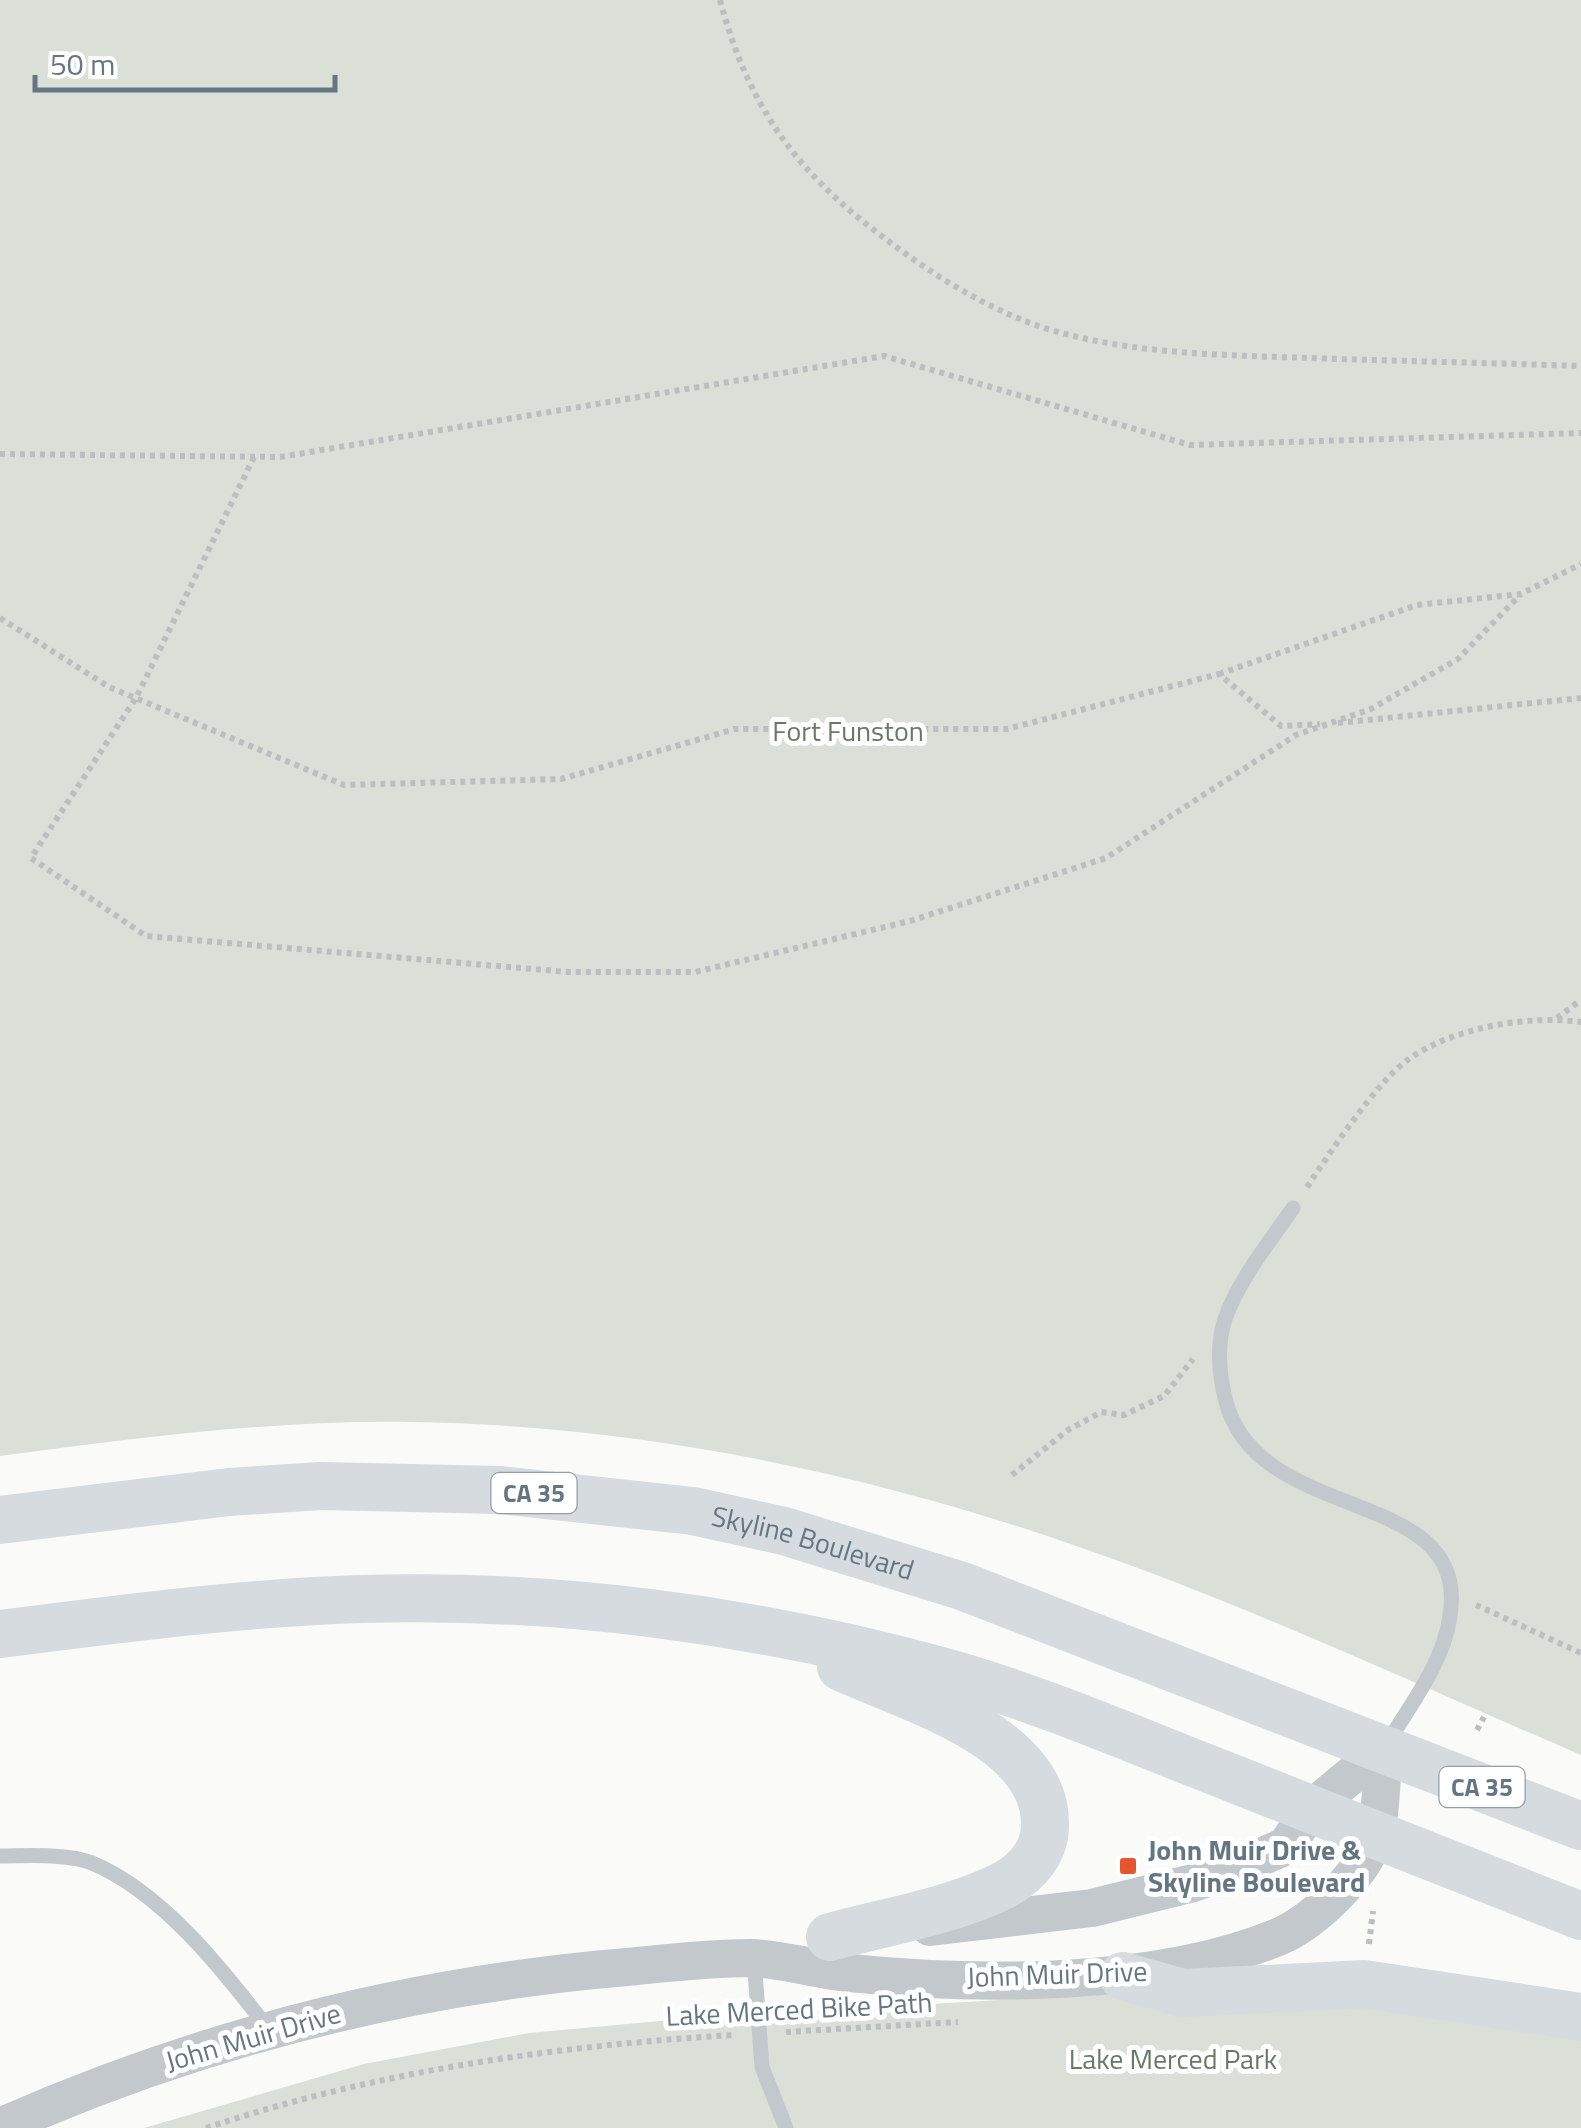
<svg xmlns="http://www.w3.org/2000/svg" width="1581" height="2128" font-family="'Titillium Web',sans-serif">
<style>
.green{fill:#dadfd7}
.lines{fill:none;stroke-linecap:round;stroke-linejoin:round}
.path{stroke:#bbbfc2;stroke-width:6;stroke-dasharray:5 5;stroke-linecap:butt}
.service{stroke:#c3c8cc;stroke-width:15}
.tertiary{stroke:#c3c8cc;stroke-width:38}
.primary{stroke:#d6dbdf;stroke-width:48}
.poi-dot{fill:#e4572e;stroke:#fff;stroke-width:4}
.labels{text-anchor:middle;stroke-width:10;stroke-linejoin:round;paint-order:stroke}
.shield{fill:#fff;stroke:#939fa8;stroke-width:2.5}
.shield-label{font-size:25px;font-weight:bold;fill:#657683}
.park-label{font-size:28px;fill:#687a64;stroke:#fff}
.street-label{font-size:28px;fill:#657683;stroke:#fff}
.poi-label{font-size:28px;font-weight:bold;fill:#657683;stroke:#fff;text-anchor:start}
</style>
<rect width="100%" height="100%" fill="#fafaf8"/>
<path class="green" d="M0 0H1581V1755C1415 1684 1250 1606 1079 1547 865 1472 637 1425 410 1422 272 1420 137 1438 0 1456Z
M1190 1989 1581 2025V2128H144L364 2064 529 2033 704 2017Z"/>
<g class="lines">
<path class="path" d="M720 0C748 106 796 172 883 237 926 270 974 301 1025 321 1110 354 1220 355 1309 358 1400 361 1490 363 1581 366
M0 454 280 457 884 356 1190 445 1581 433
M254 457 136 698 31 858 146 936 568 972H695L910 921 1106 858 1296 735 1371 709 1458 659 1521 594
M0 618 109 687 344 785 561 779 735 729H1007L1219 674 1281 726 1320 724
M1219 674 1417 605 1521 594 1581 564
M1338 723 1581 698
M1557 1018 1581 1000
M1307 1187C1330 1153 1377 1081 1409 1059 1454 1027 1528 1015 1581 1022
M1012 1475 1068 1430 1101 1412 1124 1415 1164 1396 1193 1359
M1476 1605 1581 1653
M1477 1730 1484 1717
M1369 1944 1373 1911
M786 2032 958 2022
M206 2128C377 2071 554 2046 733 2035"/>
<path class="service" d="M1293 1208C1269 1243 1239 1279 1225 1319 1216 1346 1219 1375 1226 1402 1260 1527 1471 1484 1450 1616 1443 1664 1411 1704 1386 1745
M0 1856C26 1856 68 1853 92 1863 162 1892 224 1971 269 2030
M754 1958 762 2067 786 2128"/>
<path class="tertiary" d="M930 1927 1092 1908 1193 1883 1243 1865 1286 1846 1311 1809 1384 1748
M0 2127C199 2039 410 1985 627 1967 668 1963 710 1958 751 1958 783 1959 817 1970 850 1973 980 1986 1157 1987 1278 1937 1314 1922 1366 1872 1376 1833 1382 1806 1381 1775 1384 1748"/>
<g class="primary">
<path id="s1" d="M0 1520 229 1492 321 1486 500 1490 693 1511 784 1531 962 1586 1581 1826"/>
<path d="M0 1634C119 1619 239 1603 360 1599 552 1593 751 1619 937 1670 1026 1694 1113 1731 1199 1765 1327 1815 1454 1866 1581 1916"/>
<path d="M830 1937C885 1922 947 1912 998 1888 1024 1876 1045 1854 1045 1825 1047 1736 908 1698 841 1667"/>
<path d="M1123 1976 1183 1993 1364 1984 1581 2017"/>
</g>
</g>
<rect class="poi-dot" x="1118" y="1856" width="20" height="20" rx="5"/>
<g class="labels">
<g class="shield">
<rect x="491.5" y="1473" width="85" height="40" rx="8"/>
<rect x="1439.5" y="1767" width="85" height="40" rx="8"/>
</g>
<g class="shield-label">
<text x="534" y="1502">CA 35</text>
<text x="1482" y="1796">CA 35</text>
</g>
<g class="park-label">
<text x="848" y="741">Fort Funston</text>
<text x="1173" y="2069">Lake Merced Park</text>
</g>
<g class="street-label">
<text dy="10" stroke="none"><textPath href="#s1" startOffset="820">Skyline Boulevard</textPath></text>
<text transform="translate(1057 1974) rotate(-2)" y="10">John Muir Drive</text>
<text transform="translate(799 2009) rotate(-3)" y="10">Lake Merced Bike Path</text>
<text transform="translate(253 2037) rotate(-16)" y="10">John Muir Drive</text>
</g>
<g class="poi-label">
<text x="1148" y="1860">John Muir Drive &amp;<tspan x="1148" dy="32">Skyline Boulevard</tspan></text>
</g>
</g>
<path d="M35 75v15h300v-15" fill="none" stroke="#657683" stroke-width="5"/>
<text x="50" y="75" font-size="30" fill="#657683" stroke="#ffffff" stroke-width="8" paint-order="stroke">50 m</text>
</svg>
